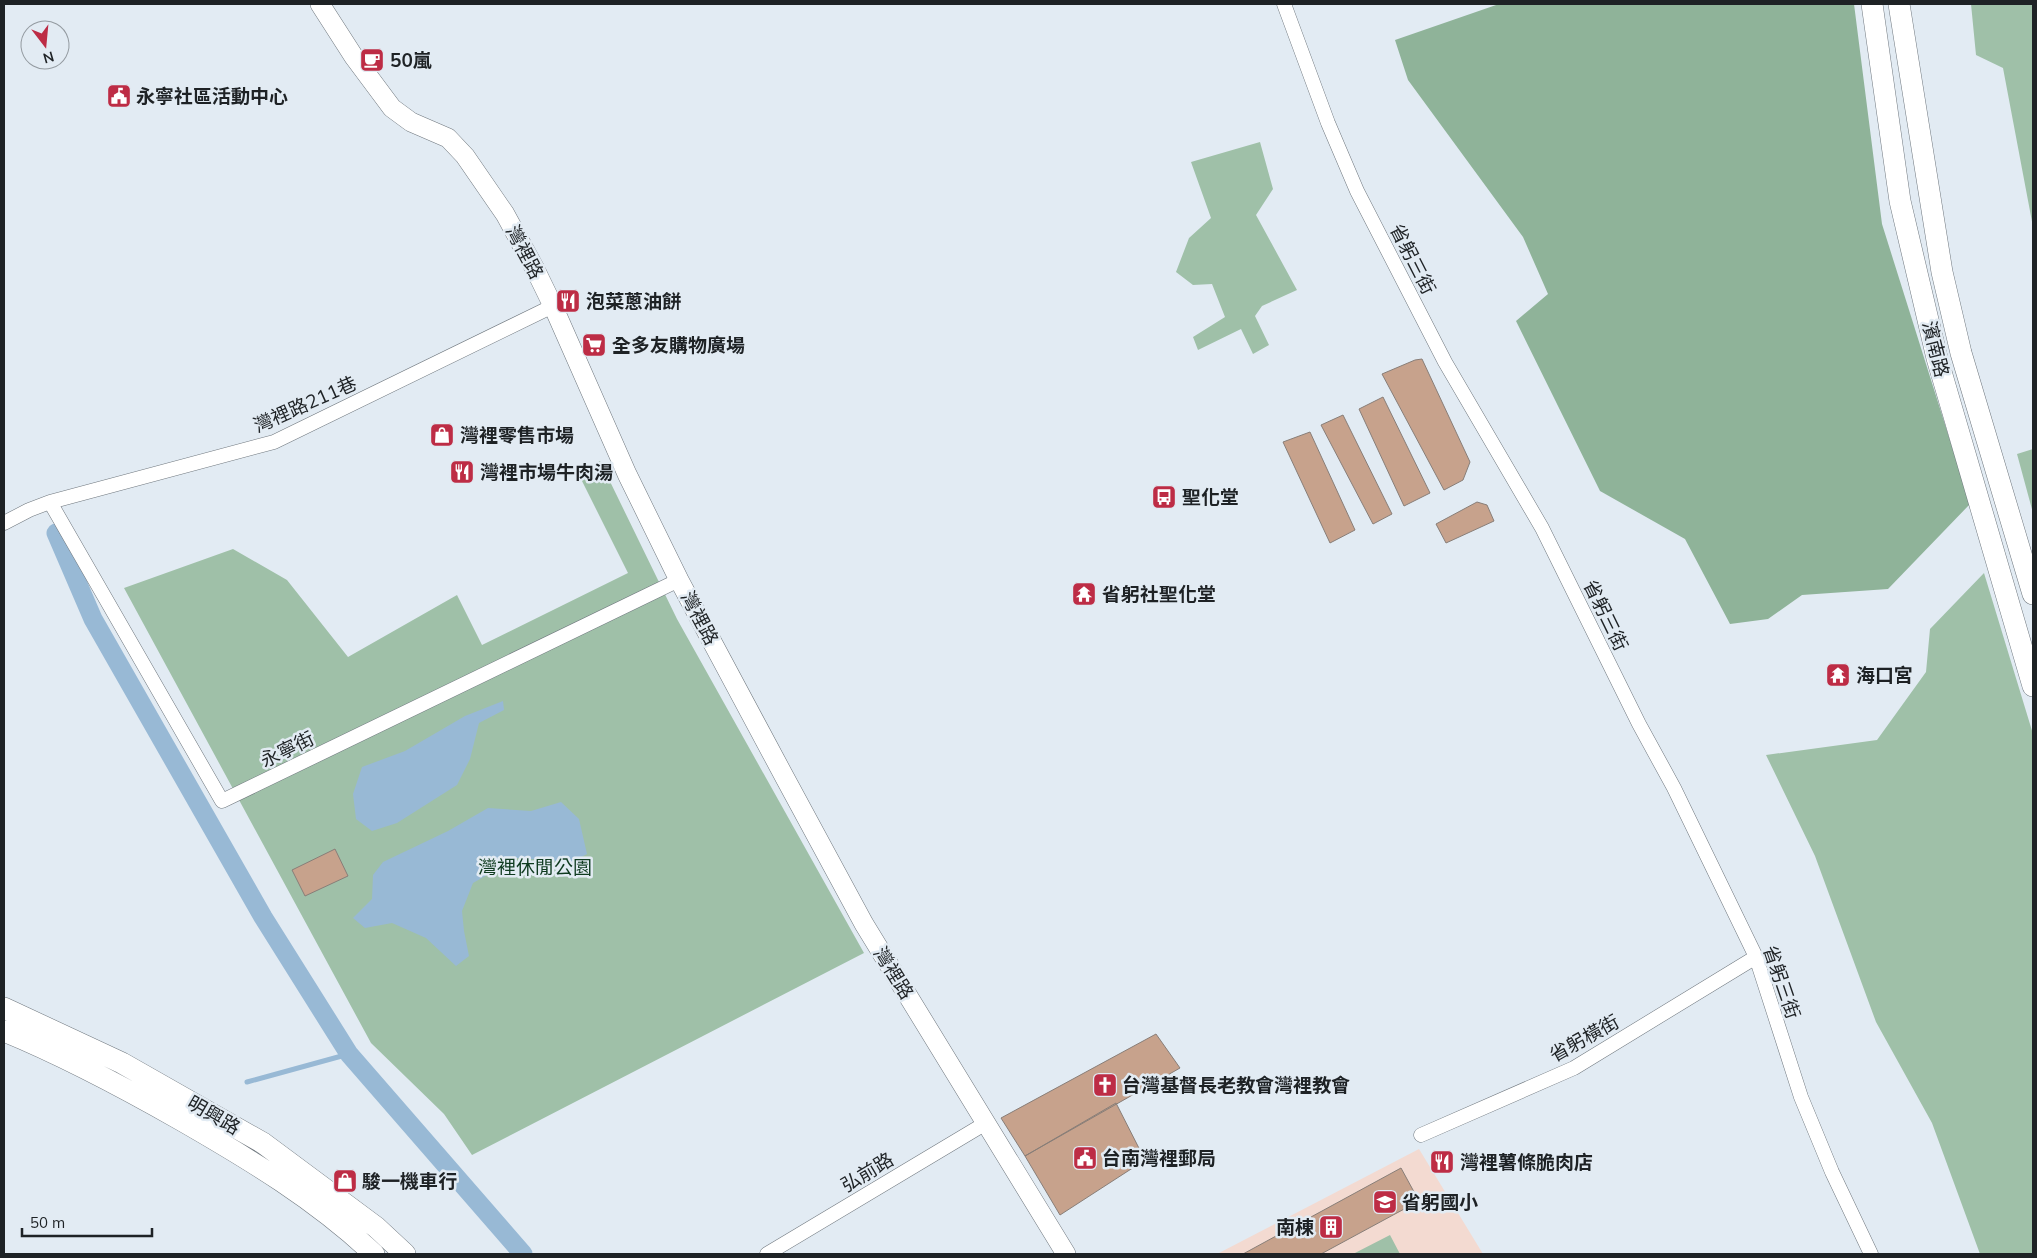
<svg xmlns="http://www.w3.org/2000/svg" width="2037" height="1258" font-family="Mulish,'Noto Sans TC',sans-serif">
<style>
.education{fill:#f3dad1}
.green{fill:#9fc0a8}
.forest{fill:#8fb399}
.water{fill:#98b9d5}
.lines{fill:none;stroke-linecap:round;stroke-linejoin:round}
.stream{stroke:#98b9d5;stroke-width:5}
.canal{stroke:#98b9d5;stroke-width:19}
.building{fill:#c7a28c;stroke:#887e78}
.street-casing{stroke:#6f777e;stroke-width:15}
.secondary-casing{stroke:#6f777e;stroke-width:20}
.primary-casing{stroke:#6f777e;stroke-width:22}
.street{stroke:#fff;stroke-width:14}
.secondary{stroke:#fff;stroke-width:19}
.primary{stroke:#fff;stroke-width:21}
.labels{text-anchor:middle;stroke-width:5;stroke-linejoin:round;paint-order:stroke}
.poi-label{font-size:19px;font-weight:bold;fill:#1e2225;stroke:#e2ebf3;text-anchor:start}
.street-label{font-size:19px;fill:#1e2225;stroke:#e2ebf3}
.park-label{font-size:19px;fill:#0f3b20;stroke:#e2ebf3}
</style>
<rect width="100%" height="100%" fill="#e2ebf3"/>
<path class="education" d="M1419 1149 1483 1254H1217Z"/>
<path class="green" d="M1971 4H2033V227L2003 68 1976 55Z
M1260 142 1273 189 1256 215 1297 290 1262 306 1255 316 1269 345 1253 354 1241 329 1198 350 1193 337 1225 317 1212 284 1193 285 1176 272 1189 238 1211 218 1191 162Z
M2033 449V513L2017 454Z
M600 461 677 619 864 953 472 1155 444 1114 371 1043 124 588 233 549 287 580 348 657 457 595 482 645 628 573 578 473Z
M1984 573 2033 734V1254H1980L1932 1123 1876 1022 1815 856 1766 755 1877 740 1926 672 1930 629Z
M1390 1235 1400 1254H1353Z"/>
<path class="forest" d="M1499 4H1854L1882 224 1970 504 1888 589 1802 595 1768 619 1730 624 1685 539 1600 491 1516 321 1548 294 1523 237 1408 80 1395 40Z"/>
<path class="water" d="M503 701 504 710 479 723 470 759 457 785 397 823 372 831 356 819 353 794 362 767 405 751 465 716Z
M561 802 579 819 587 854 572 862 517 858 473 883 462 911 464 931 469 956 456 966 426 938 392 923 365 928 353 918 372 899 373 875 383 862 448 831 488 808 531 811Z"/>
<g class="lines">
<path class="stream" d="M247 1082 349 1054"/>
<path class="canal" d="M56 533 93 619 263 917 349 1054 523 1254"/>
</g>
<path class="building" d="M1422 359 1470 462 1463 480 1444 490 1382 374 1415 360Z
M1383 397 1430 493 1404 506 1359 409Z
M1343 415 1392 514 1373 524 1321 425Z
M1310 432 1355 530 1330 543 1283 442Z
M1477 502 1487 505 1494 521 1446 543 1436 524Z
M335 849 348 876 305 896 292 870Z
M1156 1034 1180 1068 1025 1156 1001 1118Z
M1116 1103 1145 1160 1060 1215 1025 1156Z
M1401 1168 1419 1201 1321 1254H1243Z"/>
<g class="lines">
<defs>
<path id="street" d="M1284 4 1328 123 1357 191 1445 362 1542 528 1639 724 1674 788 1756 957 1801 1097 1832 1172 1871 1254
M50 502 222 801 679 580
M4 523 29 510 50 502 274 442 553 306
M1421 1135 1574 1068 1756 957
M767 1254 986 1123"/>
<path id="secondary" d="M320 4 354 57 392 108 411 122 448 138 465 156 505 214 535 269 553 306 627 474 679 580 785 778 864 924 1066 1254"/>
<path id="primary" d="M1872 4 1900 201 1937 358 2033 686
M1899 4 1942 272 1961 353 2033 594
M4 1008 122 1063 263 1143 376 1227 405 1254
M4 1031C65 1056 123 1087 181 1120 249 1159 317 1200 374 1254"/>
</defs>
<use href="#street" class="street-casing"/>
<use href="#secondary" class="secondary-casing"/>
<use href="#primary" class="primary-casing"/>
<use href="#street" class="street"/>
<use href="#secondary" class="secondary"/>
<use href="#primary" class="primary"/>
</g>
<defs>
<symbol id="cafe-square" viewBox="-11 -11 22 22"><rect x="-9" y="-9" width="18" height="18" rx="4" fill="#bd2c45" stroke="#e2ebf3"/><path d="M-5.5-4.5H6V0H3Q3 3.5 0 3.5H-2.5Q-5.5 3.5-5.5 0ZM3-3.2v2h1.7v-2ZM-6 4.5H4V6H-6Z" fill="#fff"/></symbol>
<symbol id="civic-square" viewBox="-11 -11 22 22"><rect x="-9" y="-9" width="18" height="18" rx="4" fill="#bd2c45" stroke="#e2ebf3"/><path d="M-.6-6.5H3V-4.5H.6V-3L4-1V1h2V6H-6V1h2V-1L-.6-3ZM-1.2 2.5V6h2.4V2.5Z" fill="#fff"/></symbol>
<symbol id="restaurant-square" viewBox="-11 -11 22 22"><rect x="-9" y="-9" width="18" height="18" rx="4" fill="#bd2c45" stroke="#e2ebf3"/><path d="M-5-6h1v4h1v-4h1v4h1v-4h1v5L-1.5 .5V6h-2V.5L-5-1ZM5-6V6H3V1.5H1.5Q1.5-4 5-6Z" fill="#fff"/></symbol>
<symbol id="supermarket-square" viewBox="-11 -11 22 22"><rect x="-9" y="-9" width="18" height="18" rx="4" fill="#bd2c45" stroke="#e2ebf3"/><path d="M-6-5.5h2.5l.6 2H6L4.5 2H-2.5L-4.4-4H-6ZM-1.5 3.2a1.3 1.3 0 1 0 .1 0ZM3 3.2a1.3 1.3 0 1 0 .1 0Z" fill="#fff"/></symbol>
<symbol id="shop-square" viewBox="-11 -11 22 22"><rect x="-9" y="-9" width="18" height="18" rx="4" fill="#bd2c45" stroke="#e2ebf3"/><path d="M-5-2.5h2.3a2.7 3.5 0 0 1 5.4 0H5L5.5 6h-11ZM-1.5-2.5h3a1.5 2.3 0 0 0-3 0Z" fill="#fff"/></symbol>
<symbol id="bus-square" viewBox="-11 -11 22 22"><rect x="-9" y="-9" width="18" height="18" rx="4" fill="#bd2c45" stroke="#e2ebf3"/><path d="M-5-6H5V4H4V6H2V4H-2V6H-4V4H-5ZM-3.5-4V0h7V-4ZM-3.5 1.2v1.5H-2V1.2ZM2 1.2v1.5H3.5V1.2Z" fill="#fff"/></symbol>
<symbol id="temple-square" viewBox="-11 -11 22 22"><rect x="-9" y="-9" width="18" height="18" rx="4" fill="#bd2c45" stroke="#e2ebf3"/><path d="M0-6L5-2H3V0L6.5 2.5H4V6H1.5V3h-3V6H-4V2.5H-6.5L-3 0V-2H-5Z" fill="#fff"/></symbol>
<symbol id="church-square" viewBox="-11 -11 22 22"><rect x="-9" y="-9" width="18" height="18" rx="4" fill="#bd2c45" stroke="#e2ebf3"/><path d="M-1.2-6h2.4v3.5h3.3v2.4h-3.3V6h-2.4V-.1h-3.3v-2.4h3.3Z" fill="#fff"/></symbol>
<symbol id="school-square" viewBox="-11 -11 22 22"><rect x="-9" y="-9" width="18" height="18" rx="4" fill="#bd2c45" stroke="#e2ebf3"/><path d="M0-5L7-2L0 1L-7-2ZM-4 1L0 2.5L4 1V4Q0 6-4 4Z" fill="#fff"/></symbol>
<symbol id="building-square" viewBox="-11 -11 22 22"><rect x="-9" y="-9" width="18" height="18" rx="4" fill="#bd2c45" stroke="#e2ebf3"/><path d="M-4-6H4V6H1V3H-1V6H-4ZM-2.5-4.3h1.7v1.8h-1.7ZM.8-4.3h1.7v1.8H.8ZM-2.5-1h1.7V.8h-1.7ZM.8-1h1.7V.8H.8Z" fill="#fff"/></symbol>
</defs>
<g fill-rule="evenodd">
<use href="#cafe-square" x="358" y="46" width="28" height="28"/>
<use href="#civic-square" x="105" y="82" width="28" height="28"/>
<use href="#restaurant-square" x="554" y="287" width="28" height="28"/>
<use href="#supermarket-square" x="580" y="331" width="28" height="28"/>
<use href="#shop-square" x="428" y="421" width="28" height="28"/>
<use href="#restaurant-square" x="448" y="458" width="28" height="28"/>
<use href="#bus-square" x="1150" y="483" width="28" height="28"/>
<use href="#temple-square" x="1070" y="580" width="28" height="28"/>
<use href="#temple-square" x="1824" y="661" width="28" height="28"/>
<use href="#church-square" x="1091" y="1071" width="28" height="28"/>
<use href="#civic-square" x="1071" y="1144" width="28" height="28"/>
<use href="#restaurant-square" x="1428" y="1148" width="28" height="28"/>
<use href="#shop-square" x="331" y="1167" width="28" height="28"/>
<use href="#school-square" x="1371" y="1188" width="28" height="28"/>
<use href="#building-square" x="1317" y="1213" width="28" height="28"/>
</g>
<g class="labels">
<g class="poi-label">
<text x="390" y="67">50嵐</text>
<text x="136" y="103">永寧社區活動中心</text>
<text x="586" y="308">泡菜蔥油餅</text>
<text x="612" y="352">全多友購物廣場</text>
<text x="460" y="442">灣裡零售市場</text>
<text x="480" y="479">灣裡市場牛肉湯</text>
<text x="1182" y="504">聖化堂</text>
<text x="1102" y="601">省躬社聖化堂</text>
<text x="1856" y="682">海口宮</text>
<text x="1122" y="1092">台灣基督長老教會灣裡教會</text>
<text x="1102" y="1165">台南灣裡郵局</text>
<text x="1460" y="1169">灣裡薯條脆肉店</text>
<text x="362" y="1188">駿一機車行</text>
<text x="1402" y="1209">省躬國小</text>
<text x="1314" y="1234" text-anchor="end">南棟</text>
</g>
<g class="street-label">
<text transform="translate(525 252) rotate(62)" y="7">灣裡路</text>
<text transform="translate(1413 259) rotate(63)" y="7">省躬三街</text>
<text transform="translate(1936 349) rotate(76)" y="7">濱南路</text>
<text transform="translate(305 404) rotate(-24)" y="7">灣裡路211巷</text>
<text transform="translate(1606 615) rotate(64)" y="7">省躬三街</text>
<text transform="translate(700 618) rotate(62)" y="7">灣裡路</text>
<text transform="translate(287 749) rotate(-26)" y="7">永寧街</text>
<text transform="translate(894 973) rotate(58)" y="7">灣裡路</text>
<text transform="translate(1782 982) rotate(71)" y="7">省躬三街</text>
<text transform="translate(1584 1038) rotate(-29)" y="7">省躬橫街</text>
<text transform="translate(214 1115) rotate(30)" y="7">明興路</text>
<text transform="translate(867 1172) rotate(-31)" y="7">弘前路</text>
</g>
<g class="park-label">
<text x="535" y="874">灣裡休閒公園</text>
</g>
</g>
<rect width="2037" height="1258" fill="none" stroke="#1e2225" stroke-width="10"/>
<g transform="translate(45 45) rotate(164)"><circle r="24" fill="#e2ebf3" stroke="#949ba1"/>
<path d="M0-4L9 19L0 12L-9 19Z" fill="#bd2c45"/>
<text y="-8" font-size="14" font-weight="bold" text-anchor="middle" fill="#1e2225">N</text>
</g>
<path d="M22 1228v8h130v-8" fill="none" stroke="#1e2225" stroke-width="2.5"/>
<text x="30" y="1228" font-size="15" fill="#1e2225" stroke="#e2ebf3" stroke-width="4" paint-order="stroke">50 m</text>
</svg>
